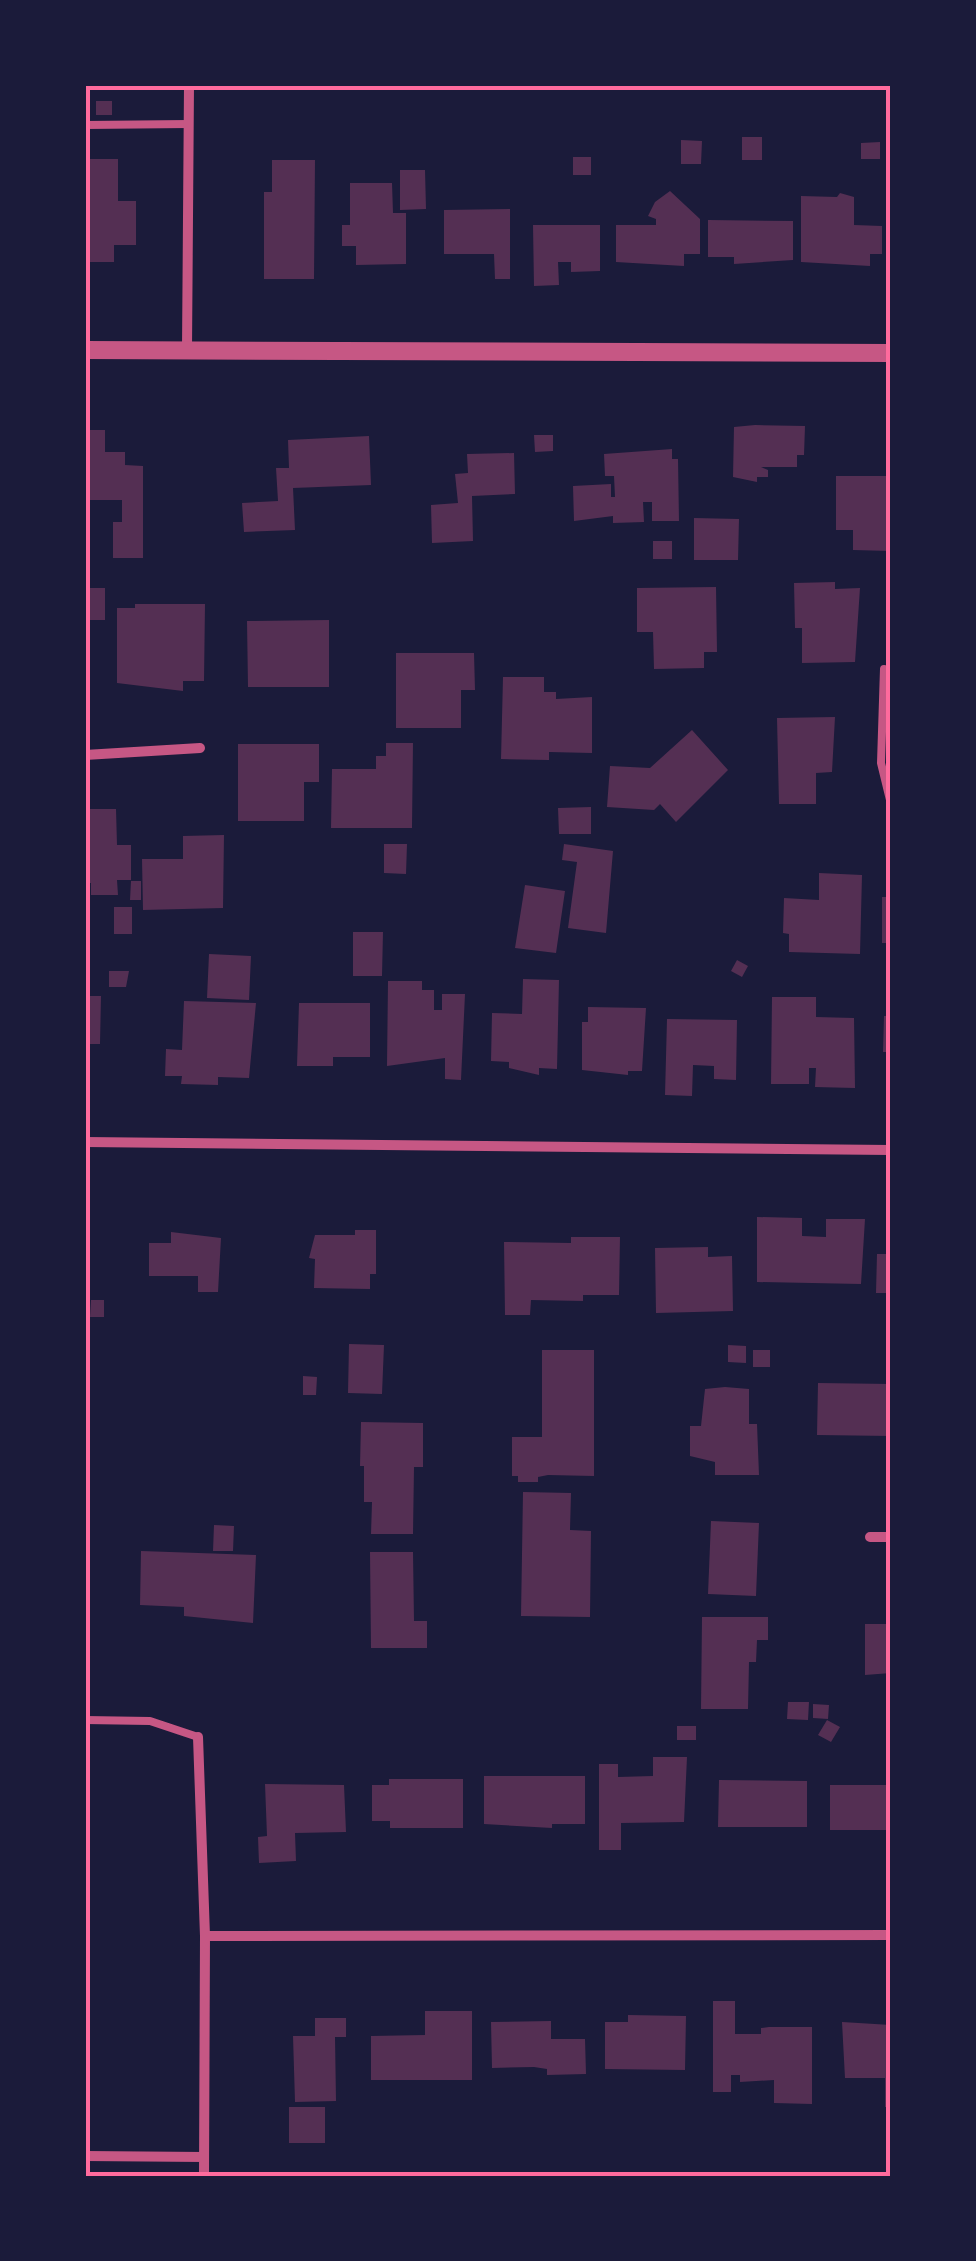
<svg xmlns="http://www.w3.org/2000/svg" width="976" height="2261" font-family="'Roboto Serif',serif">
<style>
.building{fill:#542f53}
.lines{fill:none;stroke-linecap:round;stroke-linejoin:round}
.service{stroke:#c65784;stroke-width:8}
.minor{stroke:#c65784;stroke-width:10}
.tertiary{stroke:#c65784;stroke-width:18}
.neatline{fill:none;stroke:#ff6b9d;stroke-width:4}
</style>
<rect width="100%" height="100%" fill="#1b1b3a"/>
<path class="building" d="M111 85H135V89H111Z
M96 101H112V115H96Z
M742 137H762V160H742Z
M681 140 702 141 701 164H681Z
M880 142V159H861V143Z
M573 157H591V175H573Z
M86 159H118V201H136V245H114V262H85Z
M272 160H315L314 279H264V192H272Z
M400 170H425L426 209 400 210Z
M350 183H392L393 213H406V264L356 265V246H342V225H350Z
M670 191 700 219V254H684V266L616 262V225H656V219L648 216 655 202Z
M840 193 854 197V225L882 226V254H870V266L801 262V196L837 197Z
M510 209V279H495L494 254H444V210Z
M708 220 793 221V260L734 264V257H708Z
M533 225H600V271L571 272V262H558L559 285 534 286Z
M755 425 805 426 804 455H797V467H761L768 470V477H757V482L733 477 734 427Z
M85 430H105V452H125V465L143 466V558H113V522H122V500H85Z
M534 435H553V451L535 452Z
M369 436 371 485 293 488 295 530 244 532 242 503 278 501 276 468H289L288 440Z
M672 449V459H678L679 521H652V502H643L644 522 613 523V516L574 521 573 486 611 484V497H615L614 476H605L604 454Z
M514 453 515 494 472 496 473 541 432 543 431 505 458 503 455 474 468 473 467 454Z
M836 476H891V551L853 550V530H836Z
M694 518 739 519 738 560H694Z
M653 541H672V559H653Z
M835 582V589L860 588 855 662 802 663V628H795L794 583Z
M716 587 717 652H704V668L654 669 653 632H637V588Z
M85 588H105V620H85Z
M135 604H205L204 681H183V691L117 683V608H135Z
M329 620V687H248L247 621Z
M396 653H474L475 690H461V728H396Z
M503 677H544V692H556V699L592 697V753L549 752V760L501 759Z
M835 717 832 772 816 773V804H779L777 718Z
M692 730 728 770 676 822 660 804 654 810 607 807 610 766 650 768Z
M386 743H413L412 828H331L332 769H376V756H386Z
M238 744H319V782H304V821H238Z
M591 807V834H559L558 808Z
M85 809H116L117 845H131V880H117L118 895H91V883H85Z
M224 835 223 908 143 910 142 859H183V836Z
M384 844H407L406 874 384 873Z
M564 844 613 851 606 933 568 928 577 862 562 860Z
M819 873 862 875 860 954 789 952V934L783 933 784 898 819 900Z
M131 881H141V900H130Z
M525 885 565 891 556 953 515 948Z
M882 897H891V943H882Z
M114 907H132V934H114Z
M353 932H383L382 976H353Z
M209 954 251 956 249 1000 207 998Z
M737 960 748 966 742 977 731 971Z
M109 971H129L126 987H109Z
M523 979 559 980 557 1069 539 1068V1075L509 1068V1062L491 1061 492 1013 522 1014Z
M388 981H422V990H434V1010H442V994H465L461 1080 445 1079V1058L387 1066Z
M85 996H101L100 1044H85Z
M772 997H816V1017L854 1018 855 1088 815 1087 816 1068H809V1084H771Z
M184 1001 256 1003 249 1078 218 1077V1085L181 1084 182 1076H165L166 1049 182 1050Z
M299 1003H370V1057H333V1066H297Z
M588 1007 646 1008 642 1071H628V1075L582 1070V1022H588Z
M884 1016H891V1052H883Z
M667 1019 737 1020 736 1080 714 1079V1066L693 1065 692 1096 665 1095Z
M757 1217 802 1218V1236L826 1237V1219H865L861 1284 757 1282Z
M355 1230H376V1274H370V1289L314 1288 315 1259 309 1258 315 1235H355Z
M171 1232 221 1238 218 1292H198V1276H149V1243H171Z
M571 1237H620L619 1295H583V1301L531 1300 530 1315H505L504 1242 571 1243Z
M708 1247V1257L732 1256 733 1311 656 1313 655 1248Z
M877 1254H891V1293H876Z
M91 1300H104V1317H90Z
M349 1344 384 1345 382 1394 348 1393Z
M728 1345 746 1346V1363L728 1362Z
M542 1350H594V1476L548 1475 538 1477V1482H518V1476H512V1437H542Z
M753 1350H770V1367H753Z
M303 1376 317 1377 316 1395H303Z
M818 1383 891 1384V1436L817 1435Z
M725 1387 749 1389V1424H757L759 1475H715V1462L690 1456V1426H701L705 1389Z
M361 1422 423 1423V1467H414L413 1534H371L372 1502H364V1466H360Z
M523 1492 571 1493 570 1530 591 1531 590 1617 521 1616Z
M711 1521 759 1523 756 1596 708 1594Z
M214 1525 234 1526 233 1551H213Z
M141 1551 256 1555 253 1623 184 1616V1607L140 1605Z
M370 1552H413L414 1621H427V1648H371Z
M702 1617H768V1640H757L756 1662H749L748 1709H701Z
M865 1624H891V1673L865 1675Z
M788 1702H809L808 1720 787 1719Z
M813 1704 829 1705 828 1719 813 1718Z
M827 1720 840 1727 831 1742 818 1735Z
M677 1726H696V1740H677Z
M653 1757H687L684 1822 621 1823V1850H599V1764H618V1777L653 1776Z
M484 1776H585V1824H552V1828L484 1824Z
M389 1779H463V1828H390V1821H372V1785H389Z
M719 1780 807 1781V1827H718Z
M265 1784 344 1785 346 1832 295 1833 296 1861 259 1863 258 1837 267 1836Z
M830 1785H891V1830H830Z
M713 2001H735V2034H761V2028L769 2027H812V2104L774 2103V2080L740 2082V2075H731V2092H713Z
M425 2011H472V2080H371V2036L425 2035Z
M628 2015 686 2016 685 2070 605 2069V2022H628Z
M315 2018H346V2037H335L336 2101 295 2102 293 2036H315Z
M551 2021V2039H585L586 2074 547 2075V2069L534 2067 492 2068 491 2022Z
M842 2022 891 2025V2107H885V2078H845Z
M289 2107H325V2143H289Z
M523 2172V2176H463V2173Z"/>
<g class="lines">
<path class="service" d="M85 125 189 124
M884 669 881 763 891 804
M85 1720 150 1721 198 1737"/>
<path class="minor" d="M187 350 189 85
M85 755 200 748
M85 1142 891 1150
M870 1537H891
M198 1737 205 1936 204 2176
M205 1936 891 1935
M85 2156 204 2157"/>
<path class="tertiary" d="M85 350 891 353"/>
</g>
<rect width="976" height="2261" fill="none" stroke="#1b1b3a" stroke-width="175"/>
<rect x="88" y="88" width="800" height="2086" class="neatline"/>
</svg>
